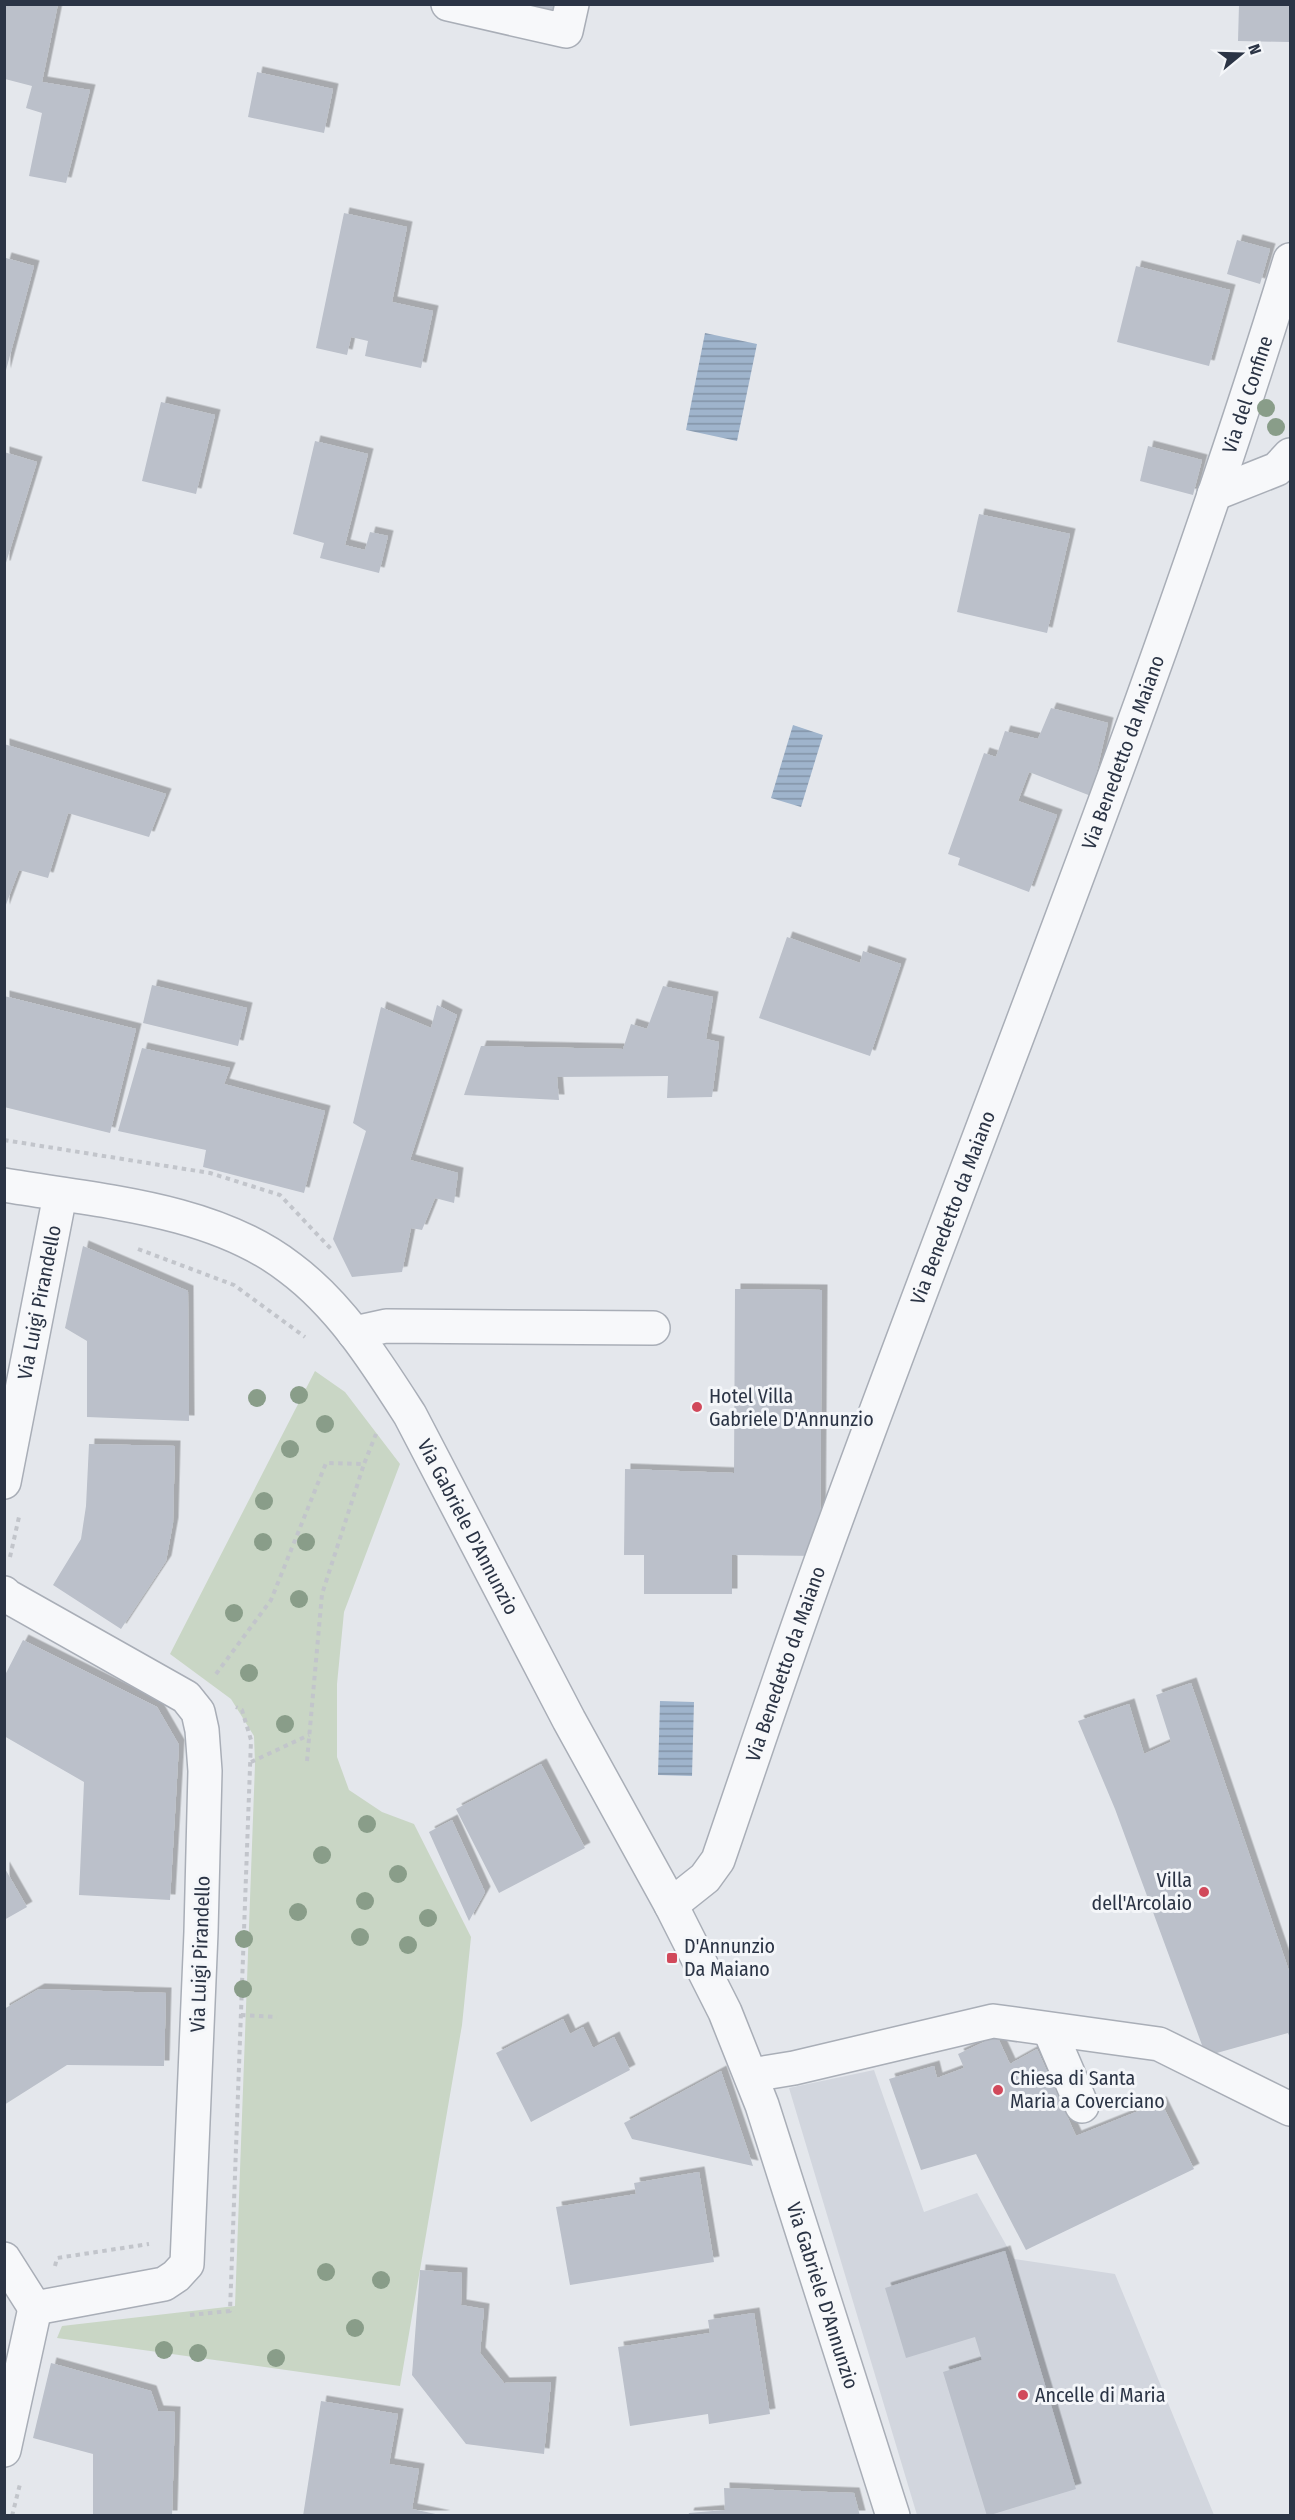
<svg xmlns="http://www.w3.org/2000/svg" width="1295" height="2520" font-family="'Fira Sans Condensed',sans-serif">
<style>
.built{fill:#d2d6de}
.green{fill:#c9d6c5}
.water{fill:url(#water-rules)}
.building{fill:#bbc0ca;filter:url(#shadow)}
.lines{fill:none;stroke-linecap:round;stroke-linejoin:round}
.minor-casing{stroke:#a9aeb7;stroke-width:36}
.path{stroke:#c2c5cb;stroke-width:4;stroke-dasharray:4.5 4.5;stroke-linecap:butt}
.minor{stroke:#f7f8fa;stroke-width:33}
.tree{fill:#899d89}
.poi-dot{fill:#d1495b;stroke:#f4f6f9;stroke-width:2}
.labels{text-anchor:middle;stroke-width:6;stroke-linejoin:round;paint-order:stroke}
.street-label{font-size:20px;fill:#2b3445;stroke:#f4f6f9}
.poi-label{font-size:20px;fill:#2b3445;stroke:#f4f6f9;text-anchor:start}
</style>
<defs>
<pattern id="water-rules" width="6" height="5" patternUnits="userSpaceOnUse" patternTransform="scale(1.5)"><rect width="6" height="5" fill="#9fb4cc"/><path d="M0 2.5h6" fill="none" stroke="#8293a7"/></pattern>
<filter id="shadow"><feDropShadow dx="5.5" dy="-5.5" stdDeviation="0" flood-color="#0004"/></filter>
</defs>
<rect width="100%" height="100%" fill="#e4e7ec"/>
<path class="built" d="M874 2070 924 2212 977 2193 1014 2259 1115 2274 1214 2515H917L789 2088Z"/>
<path class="green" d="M315 1371 345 1392 400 1464 344 1612 337 1684V1757L349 1790 382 1812 414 1824 471 1937 462 2025 400 2386 57 2338 62 2326 235 2306 255 1764 254 1736 231 1699 170 1654Z"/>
<path class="water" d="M705 333 757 344 737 441 686 430Z
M793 725 823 735 801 807 771 798Z
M660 1701 694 1702 692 1776 658 1775Z"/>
<path class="building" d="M5 4H58L42 82 90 90 66 183 29 176 42 113 26 108 32 86 5 79Z
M1239 4H1290V42L1238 41Z
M514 5H557L555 15Z
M257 72 333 89 324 133 248 117Z
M344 213 407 227 392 302 433 311 421 368 365 356 368 341 351 337 347 355 316 348Z
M1237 240 1270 249 1260 284 1227 274Z
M6 258 34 266 5 374 4 265Z
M1136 266 1230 290 1209 366 1117 342Z
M161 402 215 415 196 494 142 481Z
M315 441 368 454 345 545 365 550 370 532 388 536 379 573 320 558 324 543 293 534Z
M1148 446 1202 460 1193 495 1140 481Z
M4 452 37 462 5 566H4Z
M979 514 1070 534 1047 633 957 612Z
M1051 708 1108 723 1091 796 1029 772 1018 801 1057 815 1029 892 958 865 960 858 948 854 984 753 996 757 1005 731 1038 739Z
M4 744 166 794 149 837 68 813 48 878 19 870 4 910Z
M787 937 860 963 863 951 901 964 870 1056 759 1018Z
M152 985 247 1008 238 1046 143 1023Z
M663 986 713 997 706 1039 719 1042 712 1097 667 1098 668 1076 557 1077 559 1100 464 1095 481 1046 623 1049 631 1024 647 1029Z
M4 996 136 1029 110 1133 4 1107Z
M437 1005 457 1015 410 1160 458 1173 454 1203 435 1198 422 1230 411 1228 402 1272 352 1277 333 1239 366 1131 353 1123 381 1007 431 1028Z
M142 1048 230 1068 224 1084 325 1111 304 1193 203 1167 206 1150 118 1131Z
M83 1246 188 1291 189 1421 87 1417V1341L65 1328Z
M735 1289 822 1290 820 1556 732 1555V1594H644V1555H624L625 1469 734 1473Z
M89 1444 175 1446 173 1523 166 1561 121 1629 53 1585 81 1539 86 1506Z
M23 1640 157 1707 179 1745 170 1900 79 1895 84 1782 4 1736V1677Z
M1191 1683 1290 1974V2038L1288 2033 1206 2056 1115 1809 1078 1721 1129 1704 1144 1754 1171 1742 1156 1695Z
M541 1764 585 1848 499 1893 456 1809Z
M452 1820 485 1892 469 1921 429 1832Z
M4 1867 27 1907 4 1920Z
M39 1989 166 1993 164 2066 67 2065 4 2105V2009Z
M563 2019 570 2034 583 2027 593 2048 614 2037 630 2070 531 2122 496 2053Z
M997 2036 1010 2064 1037 2049 1076 2136 1161 2102 1194 2169 1026 2250 976 2154 921 2170 889 2079 934 2066 937 2078 964 2068 958 2054Z
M721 2071 753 2166 632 2139 624 2123Z
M699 2172 714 2262 570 2285 556 2207 636 2194 634 2183Z
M1005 2251 1076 2489 987 2516 943 2372 982 2360 975 2337 906 2358 885 2288Z
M420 2270 462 2273 461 2305 484 2309 480 2353 504 2383 551 2382 544 2454 466 2444 412 2375Z
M754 2313 770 2414 709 2424 708 2414 630 2426 618 2347 710 2333 708 2320Z
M51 2363 151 2391 158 2411 175 2412 172 2516H93V2454L33 2438Z
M321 2401 398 2414 389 2464 419 2469 412 2509 445 2516H303Z
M724 2488 854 2493 860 2516H688L689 2513 725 2510Z"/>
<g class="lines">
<defs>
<g id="minor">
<path d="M448 4 566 31 572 4"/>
<path d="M1214 494 1277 469 1290 455"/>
<path id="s1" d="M4 1185C98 1201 213 1208 290 1268 341 1306 376 1362 410 1415L569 1720 671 1905 725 2012 762 2105 893 2516"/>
<path d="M354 1333 386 1326 653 1328"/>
<path id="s2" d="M4 1482 60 1195"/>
<path d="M4 1593 7 1596 186 1697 198 1712 202 1730 205 1771 201 1932 187 2264 176 2276 164 2284 35 2308"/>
<path id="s3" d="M671 1905 705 1878 718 1860C753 1758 787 1655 824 1553 980 1122 1156 698 1290 260"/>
<path d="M1050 2031 1082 2106"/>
<path d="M751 2075 794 2068 993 2021 1159 2044 1290 2109"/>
<path d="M4 2259 35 2308"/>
<path d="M4 2450 35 2308"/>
</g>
</defs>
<use href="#minor" class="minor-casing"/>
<path class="path" d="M4 1140 210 1173 280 1195 331 1249
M138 1249 234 1285 305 1337
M10 1557 19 1517
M216 1674 271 1600 326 1463 364 1464 376 1434
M307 1761 322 1594 364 1464
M251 1762 309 1735
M241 2015 277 2017
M55 2266 57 2258 149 2244
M190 2315 230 2311 251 1740 242 1710 236 1707
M12 2516 20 2484"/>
<use href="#minor" class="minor"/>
</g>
<g class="tree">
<circle cx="1266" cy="408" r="9"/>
<circle cx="1276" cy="427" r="9"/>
<circle cx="299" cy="1395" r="9"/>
<circle cx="257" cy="1398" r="9"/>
<circle cx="325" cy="1424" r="9"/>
<circle cx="290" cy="1449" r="9"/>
<circle cx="264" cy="1501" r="9"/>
<circle cx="263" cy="1542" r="9"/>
<circle cx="306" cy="1542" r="9"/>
<circle cx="299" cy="1599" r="9"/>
<circle cx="234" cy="1613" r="9"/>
<circle cx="249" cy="1673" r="9"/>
<circle cx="285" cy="1724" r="9"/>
<circle cx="367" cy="1824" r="9"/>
<circle cx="322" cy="1855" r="9"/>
<circle cx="398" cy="1874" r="9"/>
<circle cx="365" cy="1901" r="9"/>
<circle cx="298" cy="1912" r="9"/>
<circle cx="428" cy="1918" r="9"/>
<circle cx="360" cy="1937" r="9"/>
<circle cx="244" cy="1939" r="9"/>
<circle cx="408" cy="1945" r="9"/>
<circle cx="243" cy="1989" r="9"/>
<circle cx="326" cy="2272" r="9"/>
<circle cx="381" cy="2280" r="9"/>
<circle cx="355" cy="2328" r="9"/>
<circle cx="164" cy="2350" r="9"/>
<circle cx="198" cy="2353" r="9"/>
<circle cx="276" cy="2358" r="9"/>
</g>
<g class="poi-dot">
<circle cx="697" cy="1407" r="6"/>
<circle cx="1204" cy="1892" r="6"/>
<rect x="666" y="1952" width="12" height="12" rx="3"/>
<circle cx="998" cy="2090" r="6"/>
<circle cx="1023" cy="2395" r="6"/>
</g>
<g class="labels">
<g class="street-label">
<text dy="7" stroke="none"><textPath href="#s3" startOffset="1624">Via del Confine</textPath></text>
<text dy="7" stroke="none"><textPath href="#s3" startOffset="1245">Via Benedetto da Maiano</textPath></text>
<text dy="7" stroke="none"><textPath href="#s3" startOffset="759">Via Benedetto da Maiano</textPath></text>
<text dy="7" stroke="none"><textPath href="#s2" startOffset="183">Via Luigi Pirandello</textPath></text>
<text dy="7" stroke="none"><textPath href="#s1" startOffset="618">Via Gabriele D'Annunzio</textPath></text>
<text dy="7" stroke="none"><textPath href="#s3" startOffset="273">Via Benedetto da Maiano</textPath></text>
<text transform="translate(200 1954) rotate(-88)" y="7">Via Luigi Pirandello</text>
<text dy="7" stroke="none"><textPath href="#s1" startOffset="1467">Via Gabriele D'Annunzio</textPath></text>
</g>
<g class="poi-label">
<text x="709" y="1403">Hotel Villa<tspan x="709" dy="23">Gabriele D'Annunzio</tspan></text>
<text x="1192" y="1887" text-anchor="end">Villa<tspan x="1192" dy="23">dell'Arcolaio</tspan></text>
<text x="684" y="1953">D'Annunzio<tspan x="684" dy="23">Da Maiano</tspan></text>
<text x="1010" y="2085">Chiesa di Santa<tspan x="1010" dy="23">Maria a Coverciano</tspan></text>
<text x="1035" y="2402">Ancelle di Maria</text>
</g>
</g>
<rect width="1295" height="2520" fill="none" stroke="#2b3445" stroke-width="12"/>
<g transform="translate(1241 54) rotate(71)" stroke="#f4f6f9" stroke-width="4.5" paint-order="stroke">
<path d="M0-4.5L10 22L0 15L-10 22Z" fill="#2b3445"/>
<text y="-9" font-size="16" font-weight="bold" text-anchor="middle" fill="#2b3445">N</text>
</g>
</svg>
